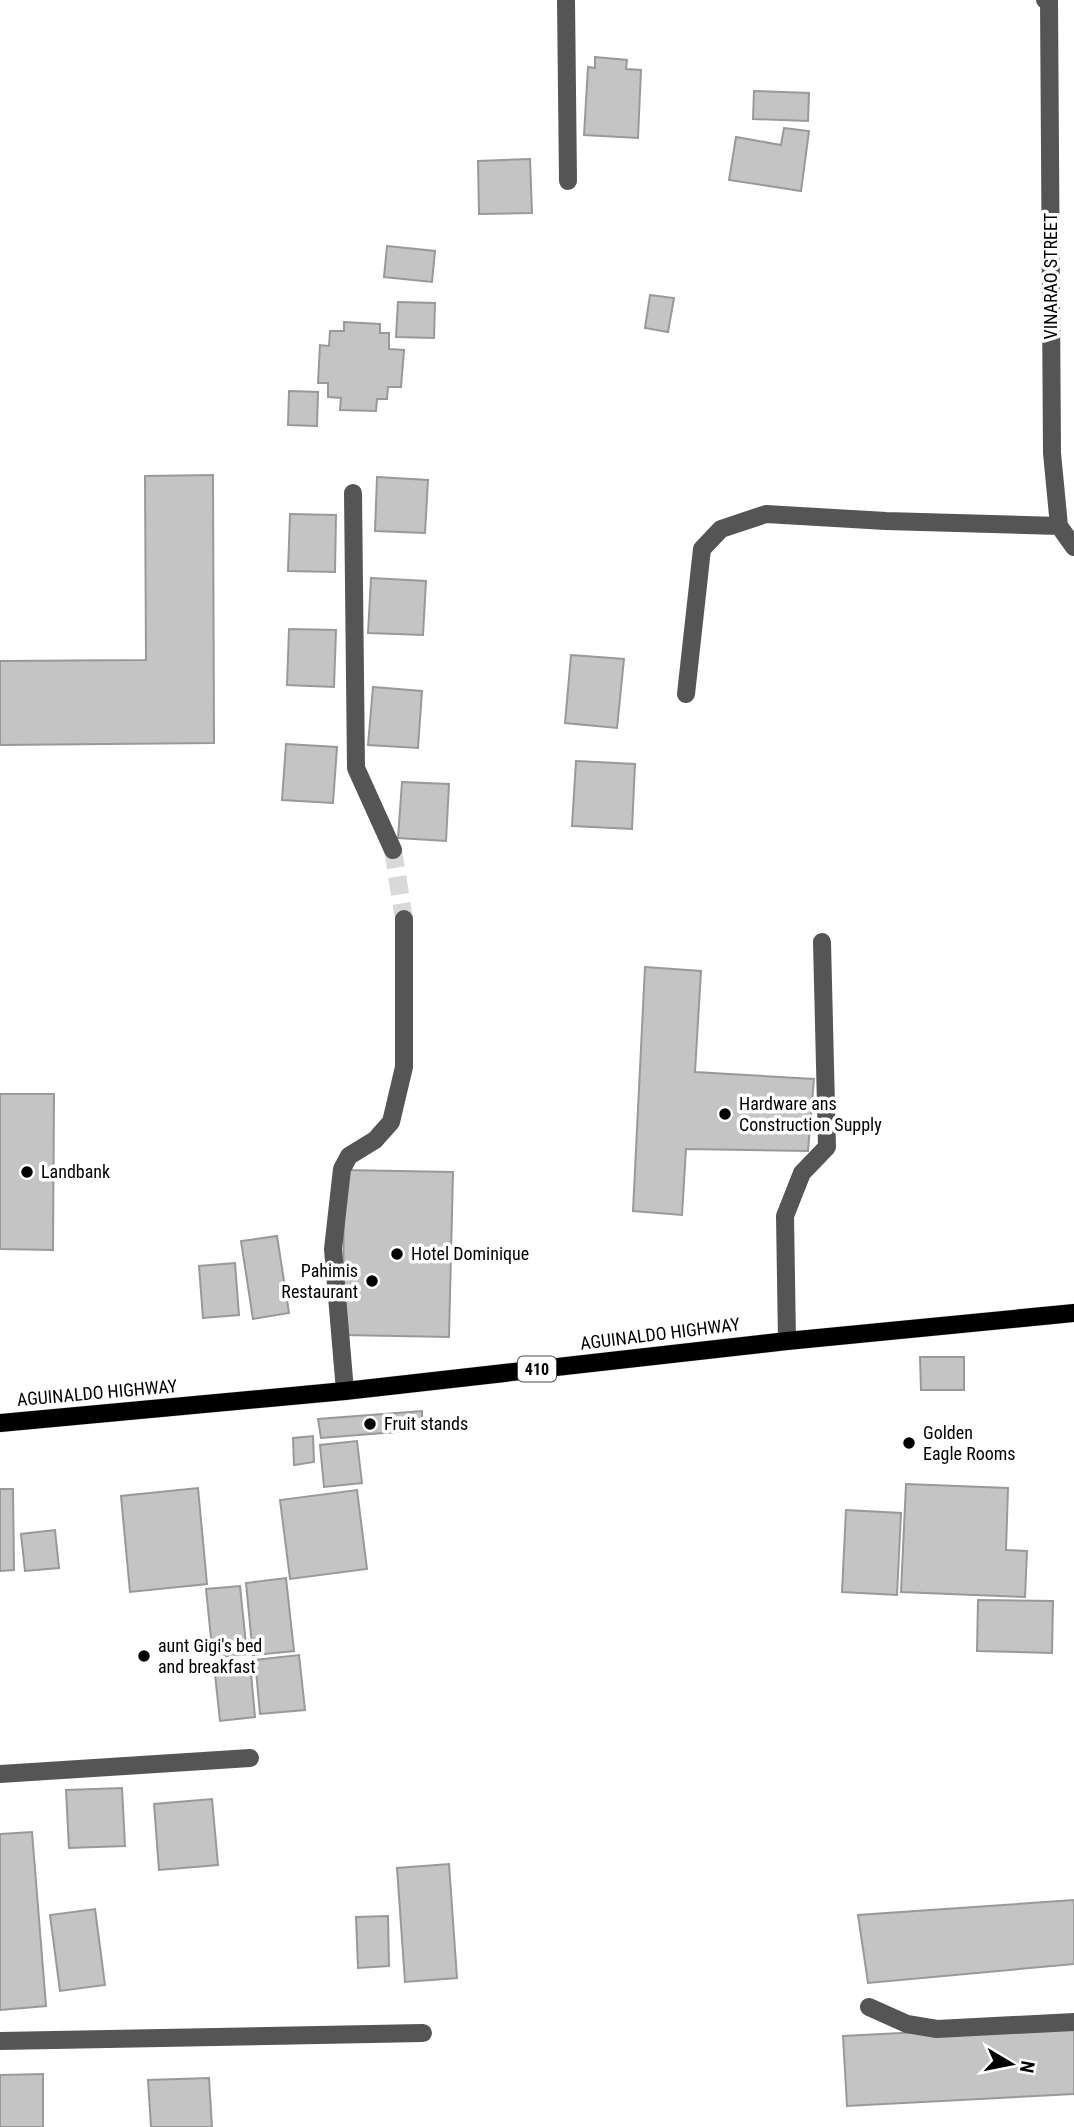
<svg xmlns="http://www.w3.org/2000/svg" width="1074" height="2127" font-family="'Roboto Condensed',sans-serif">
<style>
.building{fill:#c4c4c4;stroke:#999;stroke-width:2}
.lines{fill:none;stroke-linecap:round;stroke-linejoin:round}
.minor-tunnel{stroke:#d9d9d9;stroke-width:18;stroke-dasharray:18 9;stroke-linecap:butt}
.major-casing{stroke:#dbdbdb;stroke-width:19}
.minor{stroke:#555;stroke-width:18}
.major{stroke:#000;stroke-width:18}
.poi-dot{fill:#000;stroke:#fff;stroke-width:2.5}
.labels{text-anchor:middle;stroke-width:7;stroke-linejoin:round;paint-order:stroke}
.shield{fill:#fff;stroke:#4c4c4c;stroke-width:2}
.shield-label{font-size:16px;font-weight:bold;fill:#000}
.street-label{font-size:18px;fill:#000;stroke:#fff}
.poi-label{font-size:18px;fill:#000;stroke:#fff;text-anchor:start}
</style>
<rect width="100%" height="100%" fill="#fff"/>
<path class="building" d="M595 57 627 60 626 69 641 70 638 138 584 135 588 67 595 68Z
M754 91 809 93 808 121 753 119Z
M784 128 809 131 801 191 729 180 736 137 781 145Z
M530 159 532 213 479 214 478 161Z
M387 246 435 251 432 282 384 277Z
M650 295 674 298 668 332 645 328Z
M398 302 435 303 434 338 396 337Z
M344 322 380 324V333H389V349L404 350 401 387H388L387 399H377L376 411 340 410 341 398 328 397V383H318L320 345 329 346 330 331H344Z
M289 391 318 392 317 426 288 425Z
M213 475 214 743 0 745V661L146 660 145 476Z
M377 477 428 480 425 533 375 531Z
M290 514 336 515 335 572 288 571Z
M371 578 426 581 423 635 368 633Z
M289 629 336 630 334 687 287 685Z
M571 655 624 659 617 728 565 723Z
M373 687 422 691 418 748 368 745Z
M286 744 337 747 333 803 282 800Z
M576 761 635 764 632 829 572 826Z
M402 782 449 784 446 841 398 838Z
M645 967 701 971 695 1072 814 1079 808 1151 686 1149 682 1215 633 1211Z
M0 1094H54L53 1250 0 1249Z
M344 1170 453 1172 449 1337 343 1335Z
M277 1236 289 1313 253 1319 241 1241Z
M235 1263 239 1315 203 1318 199 1266Z
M920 1357H964V1390H921Z
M422 1411V1430L321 1438 318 1419Z
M313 1436 314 1462 294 1465 293 1438Z
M357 1441 362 1483 324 1487 320 1445Z
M906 1484 1008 1488 1006 1550 1027 1551 1025 1597 901 1592Z
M198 1488 207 1584 130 1592 121 1496Z
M0 1489H13L14 1570 0 1571Z
M357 1490 367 1569 290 1579 280 1500Z
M846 1510 901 1513 897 1595 842 1592Z
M55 1530 59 1568 25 1571 21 1534Z
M286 1578 294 1651 253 1655 246 1583Z
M240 1586 247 1654 213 1658 206 1589Z
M978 1600 1053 1601 1052 1653 977 1651Z
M299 1655 305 1710 260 1714 255 1660Z
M250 1662 255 1717 220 1721 214 1665Z
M122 1788 125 1846 69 1848 66 1790Z
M212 1799 218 1865 159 1870 154 1804Z
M32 1832 46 2006 0 2010V1834Z
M449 1864 457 1978 405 1982 397 1868Z
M1074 1900V1964L868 1983 858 1915Z
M95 1909 105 1985 60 1991 50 1915Z
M388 1916 389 1966 358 1968 356 1917Z
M1074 2024V2094L847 2106 843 2036Z
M43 2074V2127H0V2075Z
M209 2078 212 2127H151L148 2080Z"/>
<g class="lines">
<path class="minor-tunnel" d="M393 850 404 919"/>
<defs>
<path id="major" d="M0 1423 345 1391 787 1341 1074 1313"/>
</defs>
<use href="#major" class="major-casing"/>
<path class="minor" d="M566 0 568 181
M1045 0H1049L1052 453 1059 526 1074 547
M353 493 356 768 393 850
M686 694 702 549 721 529 766 514 886 521 1059 526
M787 1341 785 1216 802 1173 827 1147 822 942
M345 1391 333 1249 342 1169 349 1156 375 1140 391 1122 404 1067V919
M0 1774 250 1758
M869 2007 907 2024 937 2029 1074 2022
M0 2041 423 2033"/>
<use href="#major" class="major"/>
</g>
<g class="poi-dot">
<circle cx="725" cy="1114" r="7"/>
<circle cx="27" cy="1172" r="7"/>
<circle cx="397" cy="1254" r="7"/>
<circle cx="372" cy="1281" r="7"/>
<circle cx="370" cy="1424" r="7"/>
<circle cx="909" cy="1443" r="7"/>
<circle cx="144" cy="1656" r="7"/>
</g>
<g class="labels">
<rect class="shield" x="518" y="1356.5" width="38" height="25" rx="5"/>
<g class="shield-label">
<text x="537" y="1375">410</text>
</g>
<g class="street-label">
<text transform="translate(1051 276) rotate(-90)" y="6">VINARAO STREET</text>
<text transform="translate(660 1334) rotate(-7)" y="6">AGUINALDO HIGHWAY</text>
<text transform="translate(97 1393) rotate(-5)" y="6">AGUINALDO HIGHWAY</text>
</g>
<g class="poi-label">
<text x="739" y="1110">Hardware ans<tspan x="739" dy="21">Construction Supply</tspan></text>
<text x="41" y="1178">Landbank</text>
<text x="411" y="1260">Hotel Dominique</text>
<text x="358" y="1277" text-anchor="end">Pahimis<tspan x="358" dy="21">Restaurant</tspan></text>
<text x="384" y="1430">Fruit stands</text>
<text x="923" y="1439">Golden<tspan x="923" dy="21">Eagle Rooms</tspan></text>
<text x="158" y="1652">aunt Gigi's bed<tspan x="158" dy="21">and breakfast</tspan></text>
</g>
</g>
<g transform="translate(1011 2064) rotate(100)" stroke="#ffffff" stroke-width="5" paint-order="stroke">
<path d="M0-5L12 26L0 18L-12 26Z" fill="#000000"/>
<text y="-10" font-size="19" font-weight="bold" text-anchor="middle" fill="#000000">N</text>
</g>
</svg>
